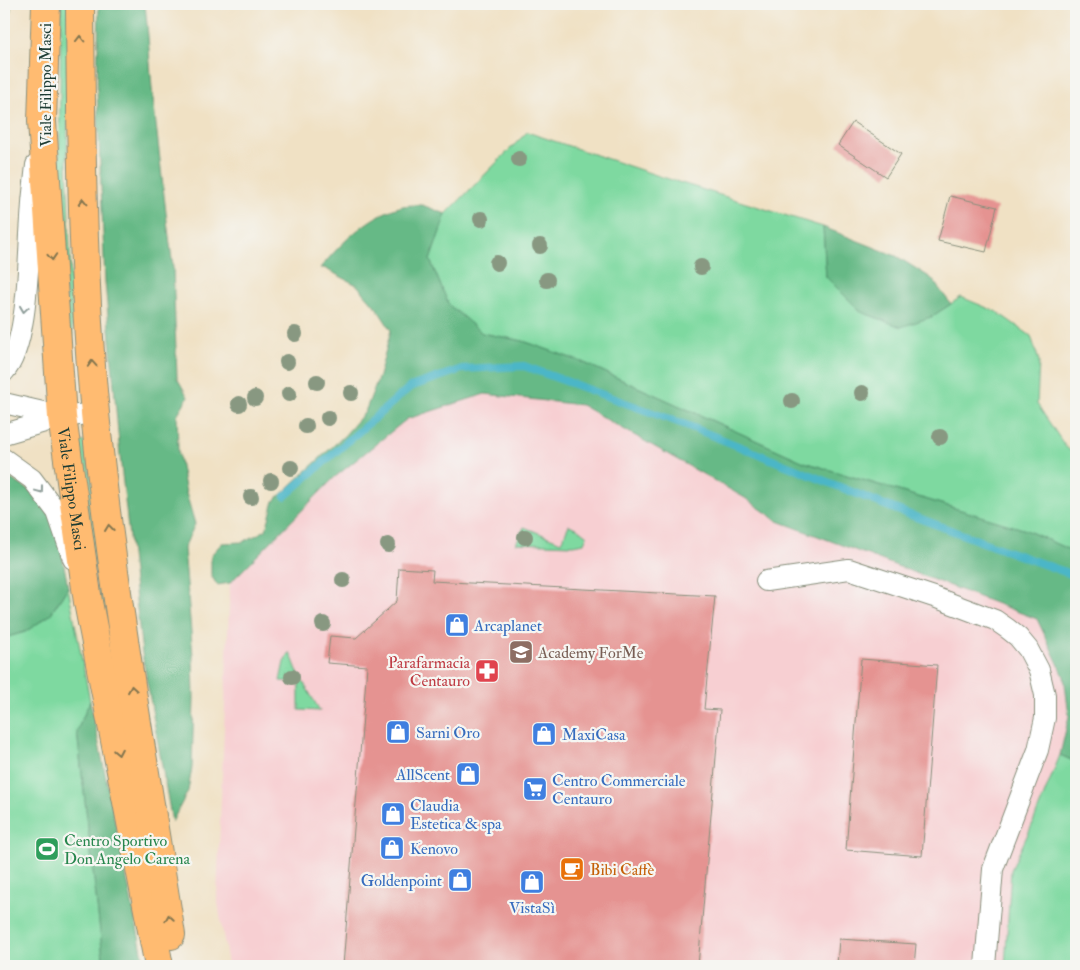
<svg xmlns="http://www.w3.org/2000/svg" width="1080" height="970" font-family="'IM FELL Double Pica',serif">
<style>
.built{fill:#f7cfd2}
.green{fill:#7ed9a0;stroke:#4e8b6a}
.forest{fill:#66b986;stroke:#427b5d}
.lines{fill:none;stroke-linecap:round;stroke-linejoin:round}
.stream{stroke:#4bb6c7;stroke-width:8}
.building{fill:#e59391}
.minor-casing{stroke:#888f7c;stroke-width:22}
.primary-casing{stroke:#888f7c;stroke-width:30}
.minor{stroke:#fff;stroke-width:20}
.primary{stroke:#ffbb71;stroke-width:28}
.tree{fill:#889881}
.oneway{stroke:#84764f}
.oneway2{stroke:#8f9e9a}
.labels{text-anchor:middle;stroke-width:4.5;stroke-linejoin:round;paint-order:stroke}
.street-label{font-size:16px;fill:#1f3d34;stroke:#f6f6f2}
.shop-label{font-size:16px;fill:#366cbe;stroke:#f6f6f2;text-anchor:start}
.education-label{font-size:16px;fill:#785e54;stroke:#f6f6f2;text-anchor:start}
.health-label{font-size:16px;fill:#be3a42;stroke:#f6f6f2;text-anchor:end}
.leisure-label{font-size:16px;fill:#27864d;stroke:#f6f6f2;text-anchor:start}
.food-label{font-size:16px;fill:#c56008;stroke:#f6f6f2;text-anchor:start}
</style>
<rect width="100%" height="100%" fill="#f6f6f2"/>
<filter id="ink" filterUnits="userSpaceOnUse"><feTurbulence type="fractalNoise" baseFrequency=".02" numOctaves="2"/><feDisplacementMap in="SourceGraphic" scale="10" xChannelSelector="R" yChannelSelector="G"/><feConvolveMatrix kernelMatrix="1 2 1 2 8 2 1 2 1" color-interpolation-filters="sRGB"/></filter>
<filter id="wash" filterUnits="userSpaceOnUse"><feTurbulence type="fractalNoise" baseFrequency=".0096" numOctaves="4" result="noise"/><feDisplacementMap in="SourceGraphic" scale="20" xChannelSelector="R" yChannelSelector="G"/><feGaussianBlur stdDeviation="1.12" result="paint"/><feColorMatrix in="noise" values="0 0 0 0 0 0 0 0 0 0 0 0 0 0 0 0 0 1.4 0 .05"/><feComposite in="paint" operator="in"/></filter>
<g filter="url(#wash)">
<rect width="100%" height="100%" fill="#f0e1c4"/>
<path class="built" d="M485 394 581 405 745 498 778 521 1037 619 1064 676 1069 716 1060 755 1032 825 1011 870 1005 966H228L217 896 230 583 335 477 407 419Z"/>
<path class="green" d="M4 4H11L4 128Z
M61 4H70L67 161 73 344 70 361 59 176Z
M527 132 659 176 823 227 826 277 931 317 961 297 997 312 1031 336 1039 361 1037 404 1065 446 1076 456V553L1026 530 804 462 582 362 523 341 482 333 449 306 430 260 446 214Z
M80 441 85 442 150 827 99 604 79 443Z
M569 525 577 528 587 536 584 543 573 545 516 543 524 527 561 542Z
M68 587 90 701 77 731 104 966H4V638L25 632 50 615Z
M290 652 299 675 320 711 299 710V682L280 681 284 662Z
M1060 755 1076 762V966H1005L1011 870 1032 825Z"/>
<path class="forest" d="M99 4H145L148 36 152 89 166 213 173 268 177 378 188 397 177 415 178 450 186 493 195 524 184 548 193 656 194 699 192 767 188 791 172 822 142 653 120 456 105 281 97 91Z
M422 205 446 214 430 260 449 305 482 333 523 341 582 362 804 462 1026 530 1076 553V762L1060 755 1069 716 1064 676 1037 619 778 521 745 498 581 405 485 394 407 419 335 477 230 583 217 585 211 575V555L222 543 243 542 266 530 274 501 345 435 365 412 379 376 391 330 376 307 357 285 324 268H320C343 242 368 215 403 206 409 205 416 205 422 205Z
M823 227 896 256 931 278 951 304 931 317 901 327 861 312 826 277Z
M4 475 36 494 56 522 68 587 50 615 25 632 4 638Z
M90 701 145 966H104L77 731Z"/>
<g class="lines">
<path class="stream" d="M285 496 410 387 462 369 524 366 686 425 897 510 996 547 1076 576"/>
</g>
<g id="blocks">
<path class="building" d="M853 122 901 154 886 177 838 145Z
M950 196 997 207 986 252 938 241Z
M399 568 433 570 432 581 715 596 704 709 720 710 698 966H343L367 666 327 663 330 636 356 638 397 601Z
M861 659 937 665 922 856 846 850Z
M839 939 916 944 914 966H837Z"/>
</g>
</g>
<g filter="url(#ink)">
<use href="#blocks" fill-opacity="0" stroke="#888f7c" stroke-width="1"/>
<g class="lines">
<defs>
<path id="minor" d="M4 372C27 348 28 268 30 234 31 211 33 188 36 165
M4 403 60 416
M4 434 62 417 95 413
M4 459 32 479 57 512 73 559
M766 581 849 569 934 597 995 620 1008 629 1018 637 1028 649 1039 670 1045 695V718L1038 750 993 869 985 966"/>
<g id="primary">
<path id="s1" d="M46 4 42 121 62 417 88 602 159 966"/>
<path d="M80 4C81 140 82 277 95 413 112 588 144 761 171 935"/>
</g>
</defs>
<use href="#minor" class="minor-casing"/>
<use href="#primary" class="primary-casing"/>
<use href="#minor" class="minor"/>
<use href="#primary" class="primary"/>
</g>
<g class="tree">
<circle cx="519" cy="159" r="8"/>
<circle cx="481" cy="219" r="8"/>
<circle cx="540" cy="246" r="8"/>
<circle cx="497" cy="263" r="8"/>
<circle cx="701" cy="267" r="8"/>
<circle cx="547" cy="280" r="8"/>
<circle cx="295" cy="334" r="8"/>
<circle cx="287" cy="362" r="8"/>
<circle cx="317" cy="382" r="8"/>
<circle cx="351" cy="393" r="8"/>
<circle cx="862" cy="393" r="8"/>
<circle cx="289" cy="394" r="8"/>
<circle cx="255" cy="398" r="8"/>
<circle cx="792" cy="401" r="8"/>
<circle cx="239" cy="404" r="8"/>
<circle cx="328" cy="418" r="8"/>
<circle cx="306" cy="426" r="8"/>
<circle cx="940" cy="437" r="8"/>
<circle cx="291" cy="468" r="8"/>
<circle cx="271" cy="481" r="8"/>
<circle cx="251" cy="497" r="8"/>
<circle cx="525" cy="537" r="8"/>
<circle cx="388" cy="545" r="8"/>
<circle cx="343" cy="580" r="8"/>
<circle cx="323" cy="624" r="8"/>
<circle cx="292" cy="677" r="8"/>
</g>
<defs><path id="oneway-chevron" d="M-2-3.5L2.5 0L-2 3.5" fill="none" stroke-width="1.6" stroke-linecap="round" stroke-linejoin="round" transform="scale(1.25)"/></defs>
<g class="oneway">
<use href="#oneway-chevron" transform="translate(80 39) rotate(-90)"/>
<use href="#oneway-chevron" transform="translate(83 202) rotate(-92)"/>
<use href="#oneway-chevron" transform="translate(52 257) rotate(86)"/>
<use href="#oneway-chevron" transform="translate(92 364) rotate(-94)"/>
<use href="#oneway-chevron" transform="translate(109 528) rotate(-97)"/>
<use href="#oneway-chevron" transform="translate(132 689) rotate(-99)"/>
<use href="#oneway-chevron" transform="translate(118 752) rotate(79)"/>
<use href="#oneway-chevron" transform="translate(169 918) rotate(-99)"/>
</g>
<g class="oneway2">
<use href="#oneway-chevron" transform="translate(24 309) rotate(98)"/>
<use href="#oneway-chevron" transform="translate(40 490) rotate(53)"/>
</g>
</g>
<defs>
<symbol id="shop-square" viewBox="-11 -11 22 22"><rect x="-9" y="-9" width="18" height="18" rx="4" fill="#3f7fe0" stroke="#f6f6f2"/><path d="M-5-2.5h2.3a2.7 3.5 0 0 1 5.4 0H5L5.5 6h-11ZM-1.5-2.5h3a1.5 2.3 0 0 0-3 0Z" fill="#fff"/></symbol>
<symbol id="university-square" viewBox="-11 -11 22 22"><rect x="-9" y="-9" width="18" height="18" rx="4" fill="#8d6e63" stroke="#f6f6f2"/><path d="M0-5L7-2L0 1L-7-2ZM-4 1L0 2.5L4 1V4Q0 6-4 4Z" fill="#fff"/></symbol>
<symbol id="pharmacy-square" viewBox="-11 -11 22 22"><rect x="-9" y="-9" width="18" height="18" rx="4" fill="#e0444e" stroke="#f6f6f2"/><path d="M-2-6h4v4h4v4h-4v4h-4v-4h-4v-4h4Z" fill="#fff"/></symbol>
<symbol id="supermarket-square" viewBox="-11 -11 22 22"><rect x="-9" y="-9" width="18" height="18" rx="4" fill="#3f7fe0" stroke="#f6f6f2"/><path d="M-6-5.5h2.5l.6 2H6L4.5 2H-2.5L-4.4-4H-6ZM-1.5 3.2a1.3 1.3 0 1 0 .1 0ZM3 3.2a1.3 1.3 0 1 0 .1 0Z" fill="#fff"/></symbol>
<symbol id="stadium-square" viewBox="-11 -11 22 22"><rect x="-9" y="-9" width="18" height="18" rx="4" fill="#2e9e5b" stroke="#f6f6f2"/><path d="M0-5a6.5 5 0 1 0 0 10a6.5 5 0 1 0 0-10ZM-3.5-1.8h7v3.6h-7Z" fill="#fff"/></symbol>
<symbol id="cafe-square" viewBox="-11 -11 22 22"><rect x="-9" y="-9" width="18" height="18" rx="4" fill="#e8710a" stroke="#f6f6f2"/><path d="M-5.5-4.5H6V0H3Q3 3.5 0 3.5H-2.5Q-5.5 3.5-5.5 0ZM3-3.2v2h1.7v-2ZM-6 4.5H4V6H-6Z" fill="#fff"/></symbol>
</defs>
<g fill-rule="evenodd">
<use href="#shop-square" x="443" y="611" width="28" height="28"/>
<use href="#university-square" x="507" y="638" width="28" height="28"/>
<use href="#pharmacy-square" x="473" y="657" width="28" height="28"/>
<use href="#shop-square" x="384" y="718" width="28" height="28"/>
<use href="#shop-square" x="530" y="720" width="28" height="28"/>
<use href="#shop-square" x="454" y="760" width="28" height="28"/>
<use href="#supermarket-square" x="521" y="775" width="28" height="28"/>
<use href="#shop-square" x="379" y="800" width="28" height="28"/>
<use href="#shop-square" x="378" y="834" width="28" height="28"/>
<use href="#stadium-square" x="33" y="835" width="28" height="28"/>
<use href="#cafe-square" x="558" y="855" width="28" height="28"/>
<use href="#shop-square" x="446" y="866" width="28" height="28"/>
<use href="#shop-square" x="518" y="868" width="28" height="28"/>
</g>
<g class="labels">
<g class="street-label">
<text transform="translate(45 85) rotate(-90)" y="6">Viale Filippo Masci</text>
<text dy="6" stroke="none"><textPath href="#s1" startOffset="486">Viale Filippo Masci</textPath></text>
</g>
<g class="shop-label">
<text x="474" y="631">Arcaplanet</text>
<text x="416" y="738">Sarni Oro</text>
<text x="562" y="740">MaxiCasa</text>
<text x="450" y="780" text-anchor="end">AllScent</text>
<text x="552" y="786">Centro Commerciale<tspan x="552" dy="18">Centauro</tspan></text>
<text x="410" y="811">Claudia<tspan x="410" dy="18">Estetica &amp; spa</tspan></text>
<text x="410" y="854">Kenovo</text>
<text x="442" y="886" text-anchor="end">Goldenpoint</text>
<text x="532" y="913" text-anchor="middle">VistaSì</text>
</g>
<g class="education-label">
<text x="538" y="658">Academy ForMe</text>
</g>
<g class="health-label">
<text x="470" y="668">Parafarmacia<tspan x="470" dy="18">Centauro</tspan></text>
</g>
<g class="leisure-label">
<text x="64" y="846">Centro Sportivo<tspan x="64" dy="18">Don Angelo Carena</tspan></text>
</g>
<g class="food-label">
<text x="590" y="875">Bibi Caffè</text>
</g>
</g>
<rect width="1080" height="970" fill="none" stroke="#f6f6f2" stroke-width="20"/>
</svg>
